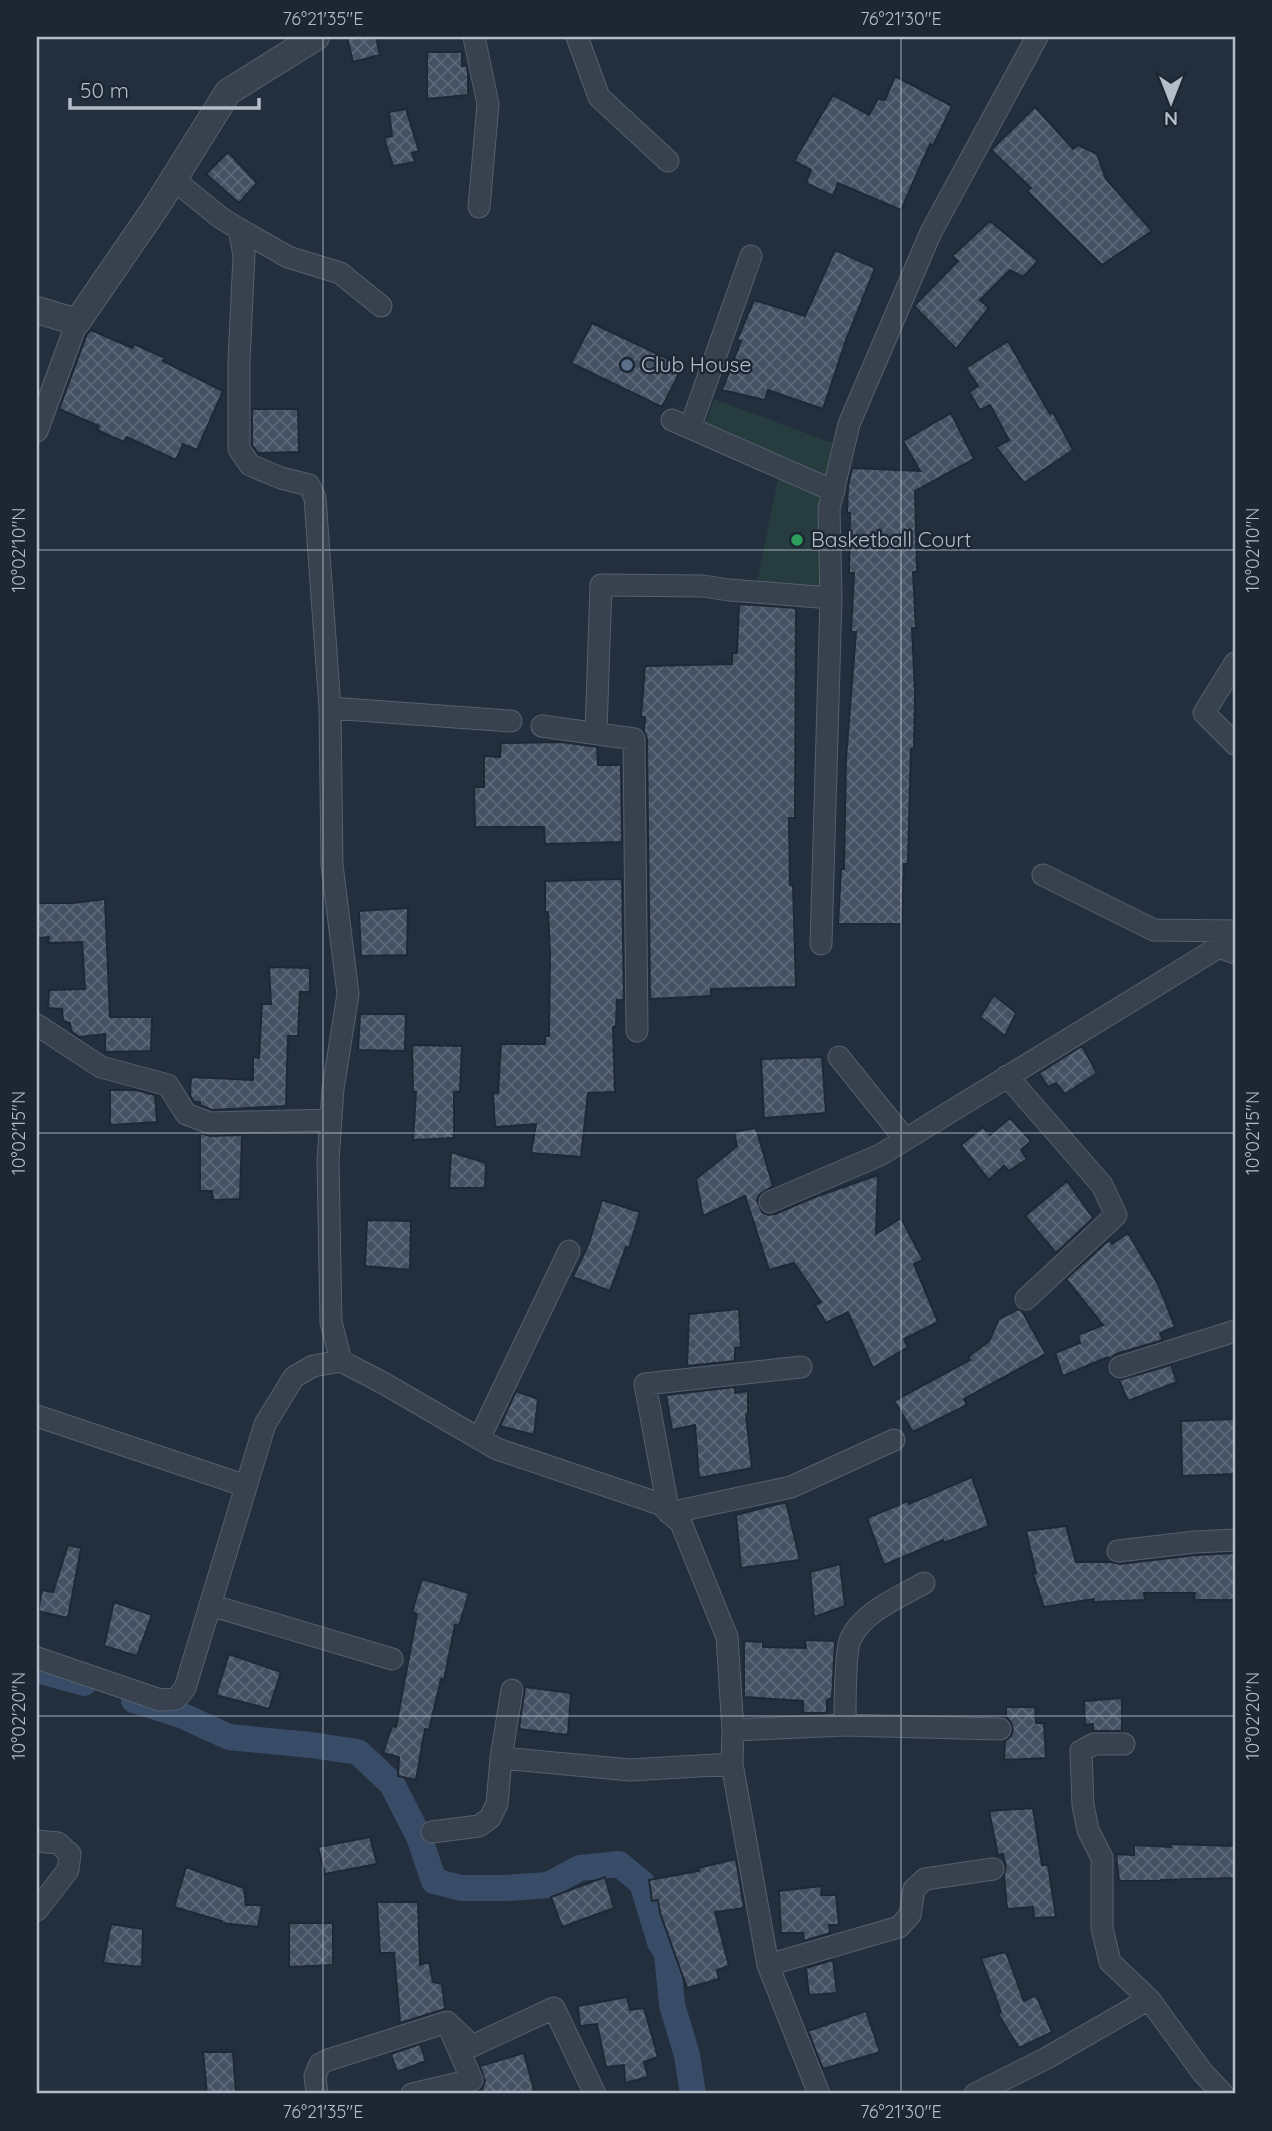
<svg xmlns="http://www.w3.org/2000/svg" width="1272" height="2131" font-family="Quicksand,sans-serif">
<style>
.green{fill:#263c3f}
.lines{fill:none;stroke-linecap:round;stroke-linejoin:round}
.canal{stroke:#394c67;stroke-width:26}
.building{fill:url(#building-cross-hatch);stroke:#1f2835;stroke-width:2}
.minor-casing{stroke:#565f6c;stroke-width:23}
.tertiary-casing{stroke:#565f6c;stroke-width:28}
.minor{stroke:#38414e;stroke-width:21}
.tertiary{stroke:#38414e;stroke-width:26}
.ticks{fill:none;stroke:#b4bcc9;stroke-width:2;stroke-opacity:0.45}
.service-dot{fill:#5c6f8a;stroke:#1d2633;stroke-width:2.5}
.leisure-dot{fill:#2e9e5b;stroke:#1d2633;stroke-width:2.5}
.labels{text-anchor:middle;stroke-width:5;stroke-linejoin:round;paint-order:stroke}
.poi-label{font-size:21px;fill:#b4bcc9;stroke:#1d2633;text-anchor:start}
.neatline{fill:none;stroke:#b4bcc9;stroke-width:2.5}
.ticks-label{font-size:18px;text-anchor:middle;fill:#b4bcc9}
</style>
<defs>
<pattern id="building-cross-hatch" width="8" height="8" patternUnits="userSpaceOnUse" patternTransform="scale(1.75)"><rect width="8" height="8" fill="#455162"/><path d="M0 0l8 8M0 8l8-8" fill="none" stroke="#5d6877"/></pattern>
</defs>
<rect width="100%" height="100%" fill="#242f3e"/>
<path class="green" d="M714 399 835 444 826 478 703 431Z
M779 473 828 493 831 598 756 587Z"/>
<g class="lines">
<path class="canal" d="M37 1670 84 1683
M134 1700 181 1715 229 1737 311 1745 358 1752 392 1784 419 1837 434 1881 461 1888H506L548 1885 580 1868 619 1864 642 1883 660 1942 667 1953 672 2005 687 2055 693 2094"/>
</g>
<path class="building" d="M347 37H376L380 55 353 62Z
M427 52H462V66H467L468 72V95L427 99Z
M895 76 952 106 933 146 930 144 901 210 838 183 833 196 806 183 811 170 794 161 833 95 869 115 878 99 885 100Z
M1035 107 1073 149 1078 145 1097 154 1106 179 1152 231 1102 265 1027 191 1031 188 991 150Z
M406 109 419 151 412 153 415 162 393 166 384 138 392 136 389 112Z
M228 152 257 183 239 203 206 174Z
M990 221 1038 261 1023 277 1010 270 980 300 989 308 956 349 914 306 958 261 952 256Z
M835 250 875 268 846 340 823 409 768 390 765 400 722 390 741 341 737 340 754 300 805 316Z
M592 323 683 366 662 407 571 363Z
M91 330 132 348 134 344 165 358 163 361 223 391 197 450 183 444 176 460 127 437 124 442 97 430 99 426 59 409 87 334Z
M1008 341 1050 414 1053 412 1073 450 1024 483 996 447 1009 440 990 405 980 410 969 392 978 386 966 368Z
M252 409H298L299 452 258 453 252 445Z
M951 413 974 459 915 491 917 572H913L916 628H912L915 692 914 749H911L908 864H904L902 924H838L841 869H844L846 758 856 632H851L854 573H849L850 513H847L848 486 852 468 920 471 903 441Z
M739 604 796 608 795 818H789L790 885H793L796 987 711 989V996L650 999 647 739 644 731 645 717H641L645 666 732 664V653H737Z
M562 742 597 747 598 765H621L622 842 545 844 544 827H475L474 787H484V756L500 757 501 743Z
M622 879 624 1000H617L616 1026 613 1027 615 1092 588 1093 581 1157 531 1153 536 1124 495 1127 493 1093H498L501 1044H545V1036H549L550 954 548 912H545V881Z
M105 899 110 1017H152L151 1051 105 1052V1034L79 1037 71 1031 70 1023 63 1021 62 1009 48 1008 49 990 85 989 82 942 48 943 49 937 37 938V903H73Z
M408 908 407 955 361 956 359 911Z
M269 967 310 968V992H300L298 1036H288L286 1106 212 1110 200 1105V1102H194L190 1095 191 1077 253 1080V1057L259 1058 262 1004H271Z
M994 995 1016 1013 1005 1036 980 1017Z
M360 1014H406L405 1051 358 1050Z
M412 1045 462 1046 460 1092H454V1138L413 1140 416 1092H413Z
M1082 1046 1097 1073 1065 1094 1056 1083 1048 1087 1039 1073Z
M822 1057 826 1113 764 1118 761 1059Z
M110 1090H136L155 1095 157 1122 110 1125Z
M1010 1118 1031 1141 1021 1150 1027 1159 1009 1171 1004 1166 989 1180 961 1145 983 1127 990 1135Z
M756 1128 773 1186 759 1195 757 1201 762 1212 768 1215 775 1214 815 1197 878 1175 876 1234 901 1218 923 1260 914 1264 938 1322 904 1339 908 1347 873 1368 848 1312 826 1323 815 1305 821 1302 794 1263 769 1270 745 1196 703 1216 696 1179 737 1146 734 1132Z
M200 1133 210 1136 242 1135 240 1199 213 1200 212 1191H200Z
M451 1152 486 1163 485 1188H449Z
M1067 1181 1093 1218 1056 1253 1025 1216Z
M602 1200 640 1212 629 1248 626 1247 610 1291 573 1277 589 1243Z
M367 1220 411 1221 410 1270 365 1266Z
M1128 1233 1158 1284 1175 1327 1160 1333 1163 1340 1116 1354 1110 1359 1108 1357 1063 1376 1055 1353 1080 1343 1078 1335 1103 1325 1066 1279 1109 1240 1112 1244Z
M739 1309 741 1347 735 1348V1361L687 1366 689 1314Z
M1019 1309 1022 1311 1046 1354 964 1399 967 1405 913 1432 894 1401 970 1360 968 1357 989 1341 999 1319Z
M1171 1365 1177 1382 1128 1401 1119 1380Z
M735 1387V1393L748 1391V1414L746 1415 752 1468 699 1478 695 1425 672 1430 666 1395Z
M516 1391 538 1399 534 1435 500 1426Z
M1235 1419V1474L1182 1476 1181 1421Z
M972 1477 989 1526 944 1543 943 1540 884 1565 867 1518 908 1501 909 1504Z
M786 1502 800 1560 741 1568 736 1515Z
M1066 1526 1076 1562H1111L1120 1564 1196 1555 1235 1553V1600H1194L1195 1593H1144L1145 1600 1093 1602 1094 1599 1044 1607 1033 1574 1036 1573 1026 1531Z
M68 1545 81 1548 68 1618 38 1611 42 1590 53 1592Z
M840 1564 845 1606 814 1617 810 1572Z
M422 1579 469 1593 459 1626 455 1625 444 1680 441 1679 429 1730 425 1729 416 1780 398 1776 399 1757 383 1753 392 1726 396 1727 417 1614 412 1612Z
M114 1602 152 1615 137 1656 104 1646Z
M805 1640 835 1641 832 1698 827 1700V1713H803V1701L744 1697V1641L763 1642V1647L806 1648Z
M229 1654 281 1672 269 1709 216 1695Z
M525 1687 571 1693 568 1735 519 1729Z
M1122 1698V1731H1093V1724L1085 1725 1084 1701Z
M1006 1707H1035L1036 1723H1044L1046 1758 1004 1760 1005 1741 1011 1736 1013 1730 1011 1722 1006 1717Z
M1033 1808 1042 1865H1048L1056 1917 1034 1918 1033 1907 1007 1909 1004 1875 1006 1866 1003 1854 998 1855 989 1811Z
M370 1837 377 1864 325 1874 318 1847Z
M1170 1844 1235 1846V1878L1161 1880V1881H1119L1116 1854 1134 1855V1845L1171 1847Z
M736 1859 744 1908 715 1912 729 1966 717 1970 719 1979 687 1988 660 1913 658 1900 652 1901 649 1880 699 1871 698 1868Z
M186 1867 244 1888 246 1905H262L258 1927 221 1923 222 1921 174 1907Z
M605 1877 614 1908 562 1927 551 1897Z
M822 1886 821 1895H836L839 1925H829L830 1933 804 1941 803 1933H781L779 1891Z
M377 1902H418L420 1965 429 1962 433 1982 442 1984 445 2009 400 2023 394 1953H380Z
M289 1923H333V1965L289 1967Z
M111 1924 143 1929 142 1967 103 1963Z
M1006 1952 1024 2001 1036 1995 1052 2032 1019 2048 998 2014 1001 2012 981 1958Z
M833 1960 837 1993 809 1995 806 1968Z
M627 1997 630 2010 644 2008 658 2057 644 2062 648 2077 625 2083 624 2065 606 2067 597 2024 580 2026 578 2006Z
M866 2011 880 2052 823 2069 808 2031Z
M420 2044 426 2061 397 2072 391 2054Z
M203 2052H233L236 2094H207Z
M524 2053 535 2094H483L482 2089 485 2081 480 2066Z"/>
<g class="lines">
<defs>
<path id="minor" d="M474 37 488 104 479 207
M577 37 599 97 668 161
M173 179 221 218 239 229 244 255 239 361V449L250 465 281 478 309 485 315 498 330 708 332 865 348 994 333 1089 328 1160 331 1322 341 1361
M239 229 288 257 340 273 381 306
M672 420 834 491
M690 428 751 256
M37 431 77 322
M1235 663 1204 713 1235 744
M330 708 511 721
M542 726 634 739 637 1031
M596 732 601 585 703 586 729 590 831 598 829 509 849 424 931 232 1037 37
M1043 875 1154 930 1235 931
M821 944 831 598
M37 1025 101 1067 168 1085 186 1114 210 1123 330 1120
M839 1057 905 1139
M1007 1076 1102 1185 1116 1215 1026 1299
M770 1202 880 1155 1219 947 1235 953
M801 1367 645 1384 669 1513 791 1487 894 1440
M1120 1367 1235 1331
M37 1416 246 1486
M479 1439 569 1251
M1118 1551 1195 1542 1235 1540
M210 1605 392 1659
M37 1658 160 1700 176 1699 185 1688 265 1424 294 1377 313 1366 341 1361 385 1384 497 1449 660 1504 681 1523 727 1637 733 1730 732 1764 768 1965 819 2094
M845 1725C845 1708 845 1649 851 1638 864 1611 900 1597 924 1583
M733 1730 845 1725 1000 1729
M1124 1744H1094L1081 1751 1083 1805 1088 1830 1102 1858V1928L1110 1962 1149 1999 1203 2073 1223 2094
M501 1758 630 1770 732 1764
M432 1832 479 1826 490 1818 497 1804 501 1758 512 1690
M37 1841 58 1843 70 1854 68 1870 37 1910
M768 1965 899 1927 910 1915 914 1889 925 1879 993 1869
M317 2094 315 2076 320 2064 328 2060 447 2022 472 2046 554 2008 595 2094
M412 2094 472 2080 451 2032
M975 2094 1045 2059 1149 1999"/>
<path id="tertiary" d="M37 310 77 322 158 204 228 92 316 37"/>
</defs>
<use href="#minor" class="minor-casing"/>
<use href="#tertiary" class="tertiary-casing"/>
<use href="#minor" class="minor"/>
<use href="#tertiary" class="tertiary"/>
</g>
<path class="ticks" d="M323 37V2094M901 37V2094M37 550H1235M37 1133H1235M37 1716H1235"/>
<circle class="service-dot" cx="627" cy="365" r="7"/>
<circle class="leisure-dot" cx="797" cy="540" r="7"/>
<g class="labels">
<g class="poi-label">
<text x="641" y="372">Club House</text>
<text x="811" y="547">Basketball Court</text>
</g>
</g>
<rect width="1272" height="2131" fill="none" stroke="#1d2633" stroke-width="77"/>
<g transform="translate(1171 102) rotate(180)" stroke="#1d2633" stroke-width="5" paint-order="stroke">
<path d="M0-5L12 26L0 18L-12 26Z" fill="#b4bcc9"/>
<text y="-10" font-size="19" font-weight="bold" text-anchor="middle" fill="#b4bcc9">N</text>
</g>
<path d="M70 98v10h189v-10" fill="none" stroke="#b4bcc9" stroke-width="3.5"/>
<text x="80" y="98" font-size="21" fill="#b4bcc9" stroke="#1d2633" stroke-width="5" paint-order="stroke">50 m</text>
<rect x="38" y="38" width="1196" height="2054" class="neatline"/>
<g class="ticks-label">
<text x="323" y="25">76°21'35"E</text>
<text x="901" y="25">76°21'30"E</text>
<text transform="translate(1253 550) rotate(-90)" y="6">10°02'10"N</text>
<text transform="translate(19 550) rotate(-90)" y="6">10°02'10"N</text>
<text transform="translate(19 1133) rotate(-90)" y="6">10°02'15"N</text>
<text transform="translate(1253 1133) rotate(-90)" y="6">10°02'15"N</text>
<text transform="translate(19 1716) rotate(-90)" y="6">10°02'20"N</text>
<text transform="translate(1253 1716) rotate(-90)" y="6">10°02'20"N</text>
<text x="323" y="2118">76°21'35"E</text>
<text x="901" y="2118">76°21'30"E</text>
</g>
</svg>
